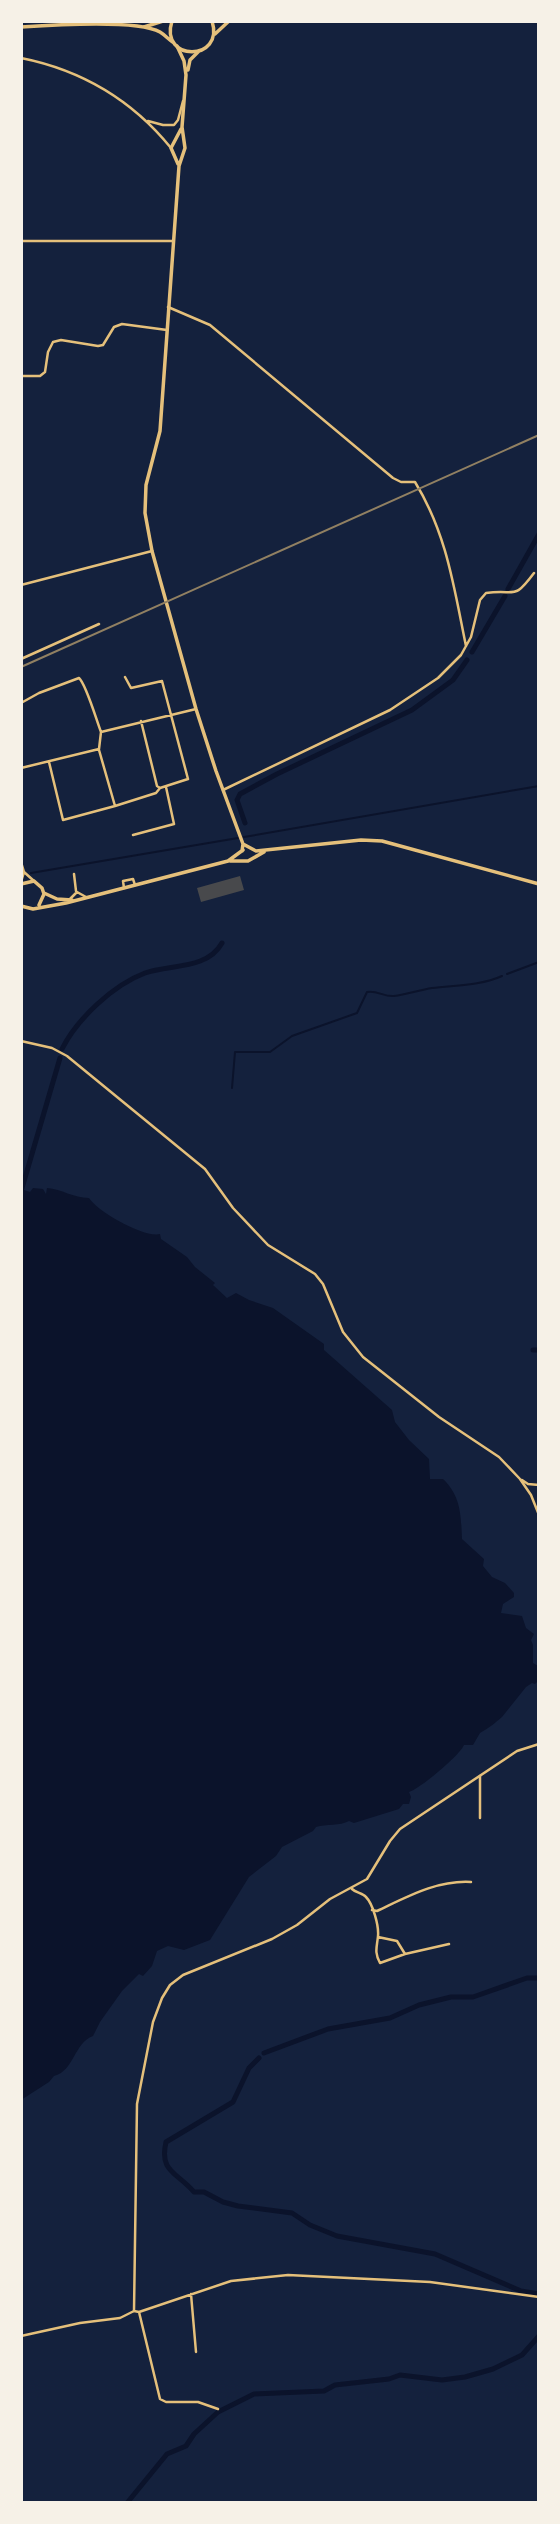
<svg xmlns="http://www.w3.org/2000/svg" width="560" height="2524" font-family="'Exo 2',sans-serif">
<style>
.water{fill:#0b132b}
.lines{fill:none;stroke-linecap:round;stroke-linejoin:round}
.stream{stroke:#0b132b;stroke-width:2}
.canal{stroke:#0b132b;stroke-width:5}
.building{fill:#48494c}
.minor{stroke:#e5c07b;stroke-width:2.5}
.tertiary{stroke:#e5c07b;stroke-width:2.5}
.secondary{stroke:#e5c07b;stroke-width:3.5}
.primary{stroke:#e5c07b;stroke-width:3.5}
.rail{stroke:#918062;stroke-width:2}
</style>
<rect width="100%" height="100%" fill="#14213d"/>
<path class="water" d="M33 1188 43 1189 46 1194 47 1188C62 1189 73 1198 89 1198 98 1212 144 1238 160 1234L161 1239 187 1257 195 1267 215 1283 213 1285 227 1298 236 1293 249 1300 273 1308 324 1344V1350L392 1410 395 1422 409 1440 429 1459 430 1479H443C461 1496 461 1515 462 1539L484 1559 483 1566 492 1577 505 1583 514 1593V1597L503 1604 501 1613 522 1616 526 1628 534 1634 531 1640 533 1645V1663L538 1666 539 1680 535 1684 532 1683 526 1687 502 1717C495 1723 489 1728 480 1733L473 1745H464C460 1755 421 1788 409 1792L411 1797 409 1804H403L399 1809 354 1823 349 1821C340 1826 326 1824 316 1827L313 1831 282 1847 276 1856 249 1877 210 1940 184 1950 168 1946 157 1951 152 1966 143 1976 139 1974 122 1991 100 2022 93 2036C74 2043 74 2071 54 2076L49 2082 21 2100V1189L30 1192Z"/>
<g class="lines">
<path class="stream" d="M244 837 539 786
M31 873 238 838
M507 974 539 962
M232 1088 235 1052H270L292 1036 357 1013 367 992C377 990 384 997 394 996 406 995 419 990 432 988 455 985 480 986 502 976"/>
<path class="canal" d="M508 589 539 534
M472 652 505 596
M245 823 237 800 240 794 277 774 412 710 453 680 467 660
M62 1049C77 1019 113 985 145 973 170 964 207 970 222 943
M22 1188 60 1058
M533 1350H539
M264 2053 328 2029 390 2018 419 2005 451 1997H473L527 1978H539
M259 2058 249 2068 233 2102 166 2142C159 2172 177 2172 194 2192H204L223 2202 238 2206 292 2213 310 2225 337 2236 435 2254 521 2291 539 2294
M127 2503 167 2454 186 2446 194 2434 218 2412 254 2394 324 2391 335 2385 389 2379 400 2375 442 2380 465 2377 493 2369 522 2355 539 2336"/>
</g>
<path class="building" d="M240 876 244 890 201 902 197 888Z"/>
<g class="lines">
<path class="minor" d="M21 58C81 70 132 100 171 148
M148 121 163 125H174L178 120 183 101
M21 241H172
M168 307 210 325 393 478 401 482H415C447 534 454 588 466 646
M21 376H40L45 372 48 352 53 342 61 340 98 346 103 345 114 327 122 324 167 330
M21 585 152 551
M21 659 99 624
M125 677 131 688 162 681 188 779 160 788 157 786 141 721
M21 703 39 693 79 678C86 684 96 719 101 732
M49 762 63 820 115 806 99 750
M21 768 99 749 101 732 196 709
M223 790 390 710 438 678 461 655 471 637 480 600 486 593C517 589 513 601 534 573
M115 806 156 793 160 788
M133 835 174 824 166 787
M21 862 24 872
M74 874 76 891
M21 882 24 872 34 881
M124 888 123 881 133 879 135 885
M70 899 77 892 86 897
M480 1818V1776
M352 1889C356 1893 363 1893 366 1897 373 1904 379 1926 378 1936 377 1947 374 1952 380 1963L405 1954 449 1944
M372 1910 377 1911C407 1897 437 1880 471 1882
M378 1937 397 1941 405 1954
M191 2294 196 2352
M134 2311 139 2312 231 2281 288 2275 430 2282 539 2297
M139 2312 160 2399 166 2402H198L218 2409"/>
<path class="tertiary" d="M21 1041 52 1048 67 1056 205 1169 233 1208 268 1245 315 1274 323 1284 343 1332 363 1357 439 1417 499 1457 520 1479 531 1495 539 1515
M522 1480 528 1484 539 1485
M21 2336 80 2323 120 2318 134 2311 137 2104 153 2022 162 1998 170 1985 183 1975 272 1939 297 1925 330 1899 367 1879 390 1841 400 1829 517 1751 539 1744"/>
<path class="secondary" d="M177 46 184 61 186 75 182 127 185 148 179 166 160 431 146 485 145 513 152 551 196 709 216 771 243 844 242 851
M188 70 190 60 198 52
M178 164 171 148 181 129
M243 844 256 851 361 840 382 841 539 884
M230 861H248L264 852
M21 884 34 881 42 888 44 894 39 905
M44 893 57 899 72 900
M21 906 33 909 66 903 228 861 243 850"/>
<path class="primary" d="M172 21C159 62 225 62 212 21
M21 27C50 25 137 19 160 32 165 35 169 40 174 43
M144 27 163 21
M215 34 229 21"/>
<path class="rail" d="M21 667 539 435"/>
</g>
<rect width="560" height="2524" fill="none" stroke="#f6f1e7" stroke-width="46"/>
</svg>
